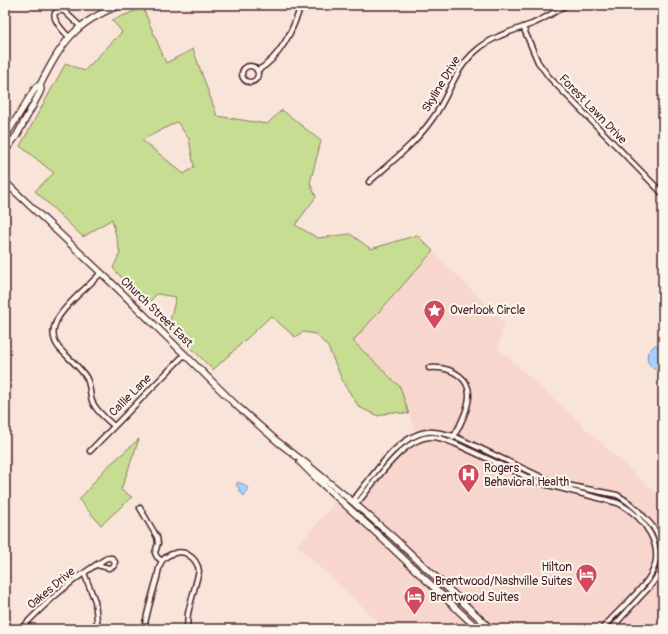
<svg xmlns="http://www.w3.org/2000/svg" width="668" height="634" font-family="Pangolin,sans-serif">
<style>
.built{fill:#f7d6ce}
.green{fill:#c7dd92;stroke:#887e5e;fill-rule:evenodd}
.water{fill:#a4d1ff;stroke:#808aaa}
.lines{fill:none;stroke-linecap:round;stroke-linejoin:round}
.street-casing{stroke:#4a1f2b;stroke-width:7}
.secondary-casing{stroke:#4a1f2b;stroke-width:8}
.street{stroke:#fbf7ec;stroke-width:4}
.secondary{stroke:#fbf7ec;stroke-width:5.5}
.labels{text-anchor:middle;stroke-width:4;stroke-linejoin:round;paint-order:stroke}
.street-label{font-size:12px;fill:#4a1f2b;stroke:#fbf7ec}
.poi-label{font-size:12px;fill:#4a1f2b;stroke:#fbf7ec;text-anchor:start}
</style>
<rect width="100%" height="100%" fill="#f9e4da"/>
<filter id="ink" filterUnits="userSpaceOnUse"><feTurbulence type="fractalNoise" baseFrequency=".025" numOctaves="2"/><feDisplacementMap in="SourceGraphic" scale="8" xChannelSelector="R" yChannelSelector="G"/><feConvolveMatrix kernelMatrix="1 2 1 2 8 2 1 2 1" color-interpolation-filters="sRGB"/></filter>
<g filter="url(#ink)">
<path class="built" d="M433 251 504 323 498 348 663 500V629H495L349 497 390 448 398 441 415 431 400 387 353 341Z
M336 502 472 629H386L297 546Z"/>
<path class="green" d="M143 8 166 63 193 49 217 116 267 124 282 110 321 141 310 183 316 197 295 225 318 238 350 234 371 249 417 235 433 251 353 341 400 387 409 414 391 412 378 416 359 407 344 384 328 347 316 334 303 332 295 337 271 316 213 370 169 325 176 297 157 294 146 305 113 268 120 253 112 219 83 237 35 191 54 173 20 146 66 63 84 71 122 32 112 20ZM177 122 189 139 194 167 184 174 142 140Z
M139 439 121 490 132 497 101 525 79 500 105 469Z"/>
<path class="water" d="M655 345 663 348V371C652 371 645 363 648 352Z
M238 482 241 484 242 483 248 488 244 496C239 492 240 488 236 485Z"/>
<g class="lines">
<defs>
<path id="street" d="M523 27 538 62 549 77 663 194
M69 37C64 32 42 9 64 11L80 26
M242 74a8 8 0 1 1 16 0a8 8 0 1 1-16 0Z
M257 71C281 57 293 30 301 5
M369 182C391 162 416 143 433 118 450 95 453 70 477 50 493 36 513 31 532 24 544 19 555 12 566 5
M101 273C94 280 87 287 79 294 65 308 43 327 59 348 68 358 79 366 86 377 91 385 89 393 92 401 96 411 106 419 114 426
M429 368C451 366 474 378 468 403 466 415 459 427 453 438
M90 451 185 354
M355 501V498C373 476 397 436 427 432 436 431 445 434 454 436L552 482 617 495C629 501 638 510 647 520 663 536 668 562 654 581 651 586 646 591 642 595 632 606 621 618 611 629
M354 502 359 501C376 481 403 437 432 437 441 437 448 441 456 444L540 483 618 503C643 516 668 547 650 576 639 594 616 612 602 629
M140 508 157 537 158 543 155 553 157 557 162 561
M84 573 95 601 98 629
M21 629C47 601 73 578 107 558H112L115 562 114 566 109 568 97 565
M90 629 95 625H98
M144 629C147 612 152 595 157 578 158 573 159 565 162 561 167 554 180 550 187 554 194 558 198 563 199 571L188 613 187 629"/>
<path id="secondary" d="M5 137 36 87 40 85
M5 151 17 135 39 94 41 89 40 85C62 43 74 22 121 5
M5 182 116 287 237 406 278 442 308 465 354 503 394 538 491 629
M300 462 318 480 372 529 478 629"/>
</defs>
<use href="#street" class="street-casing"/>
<use href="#secondary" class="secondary-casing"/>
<use href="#street" class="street"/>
<use href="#secondary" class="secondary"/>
</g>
</g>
<defs>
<symbol id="sight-pin" viewBox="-11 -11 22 30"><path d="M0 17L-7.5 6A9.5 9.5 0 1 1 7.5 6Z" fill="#d1495b" stroke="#fbf7ec"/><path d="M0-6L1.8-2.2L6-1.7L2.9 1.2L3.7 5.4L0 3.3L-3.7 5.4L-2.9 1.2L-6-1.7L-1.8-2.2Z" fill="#fff"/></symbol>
<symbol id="hospital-pin" viewBox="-11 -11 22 30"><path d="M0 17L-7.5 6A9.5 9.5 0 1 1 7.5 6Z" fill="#d1495b" stroke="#fbf7ec"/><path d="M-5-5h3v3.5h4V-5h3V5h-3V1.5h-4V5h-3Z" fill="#fff"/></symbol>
<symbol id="hotel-pin" viewBox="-11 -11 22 30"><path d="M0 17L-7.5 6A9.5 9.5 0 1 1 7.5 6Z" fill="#d1495b" stroke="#fbf7ec"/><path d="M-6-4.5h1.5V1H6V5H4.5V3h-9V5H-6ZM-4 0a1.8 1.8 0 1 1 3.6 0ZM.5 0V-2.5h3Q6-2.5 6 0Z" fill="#fff"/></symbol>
</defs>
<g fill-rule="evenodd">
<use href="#sight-pin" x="422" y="298" width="25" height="34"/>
<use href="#hospital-pin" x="456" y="462" width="25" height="34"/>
<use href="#hotel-pin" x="574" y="562" width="25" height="34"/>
<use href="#hotel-pin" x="402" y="584" width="25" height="34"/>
</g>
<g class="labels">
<g class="street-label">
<text transform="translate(441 84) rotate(-59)" y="4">Skyline Drive</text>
<text transform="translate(593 109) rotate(46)" y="4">Forest Lawn Drive</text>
<text transform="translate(157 312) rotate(44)" y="4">Church Street East</text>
<text transform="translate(130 395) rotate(-45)" y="4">Callie Lane</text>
<text transform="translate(51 588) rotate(-40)" y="4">Oakes Drive</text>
</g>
<g class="poi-label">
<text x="450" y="314">Overlook Circle</text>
<text x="484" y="472">Rogers<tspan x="484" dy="14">Behavioral Health</tspan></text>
<text x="572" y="571" text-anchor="end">Hilton<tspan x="572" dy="14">Brentwood/Nashville Suites</tspan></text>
<text x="430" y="601">Brentwood Suites</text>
</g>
</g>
<rect width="668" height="634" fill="none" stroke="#fbf7ec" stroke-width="20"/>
<rect x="10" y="10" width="648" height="614" fill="none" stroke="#4a1f2b" stroke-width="1.5" filter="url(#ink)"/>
</svg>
